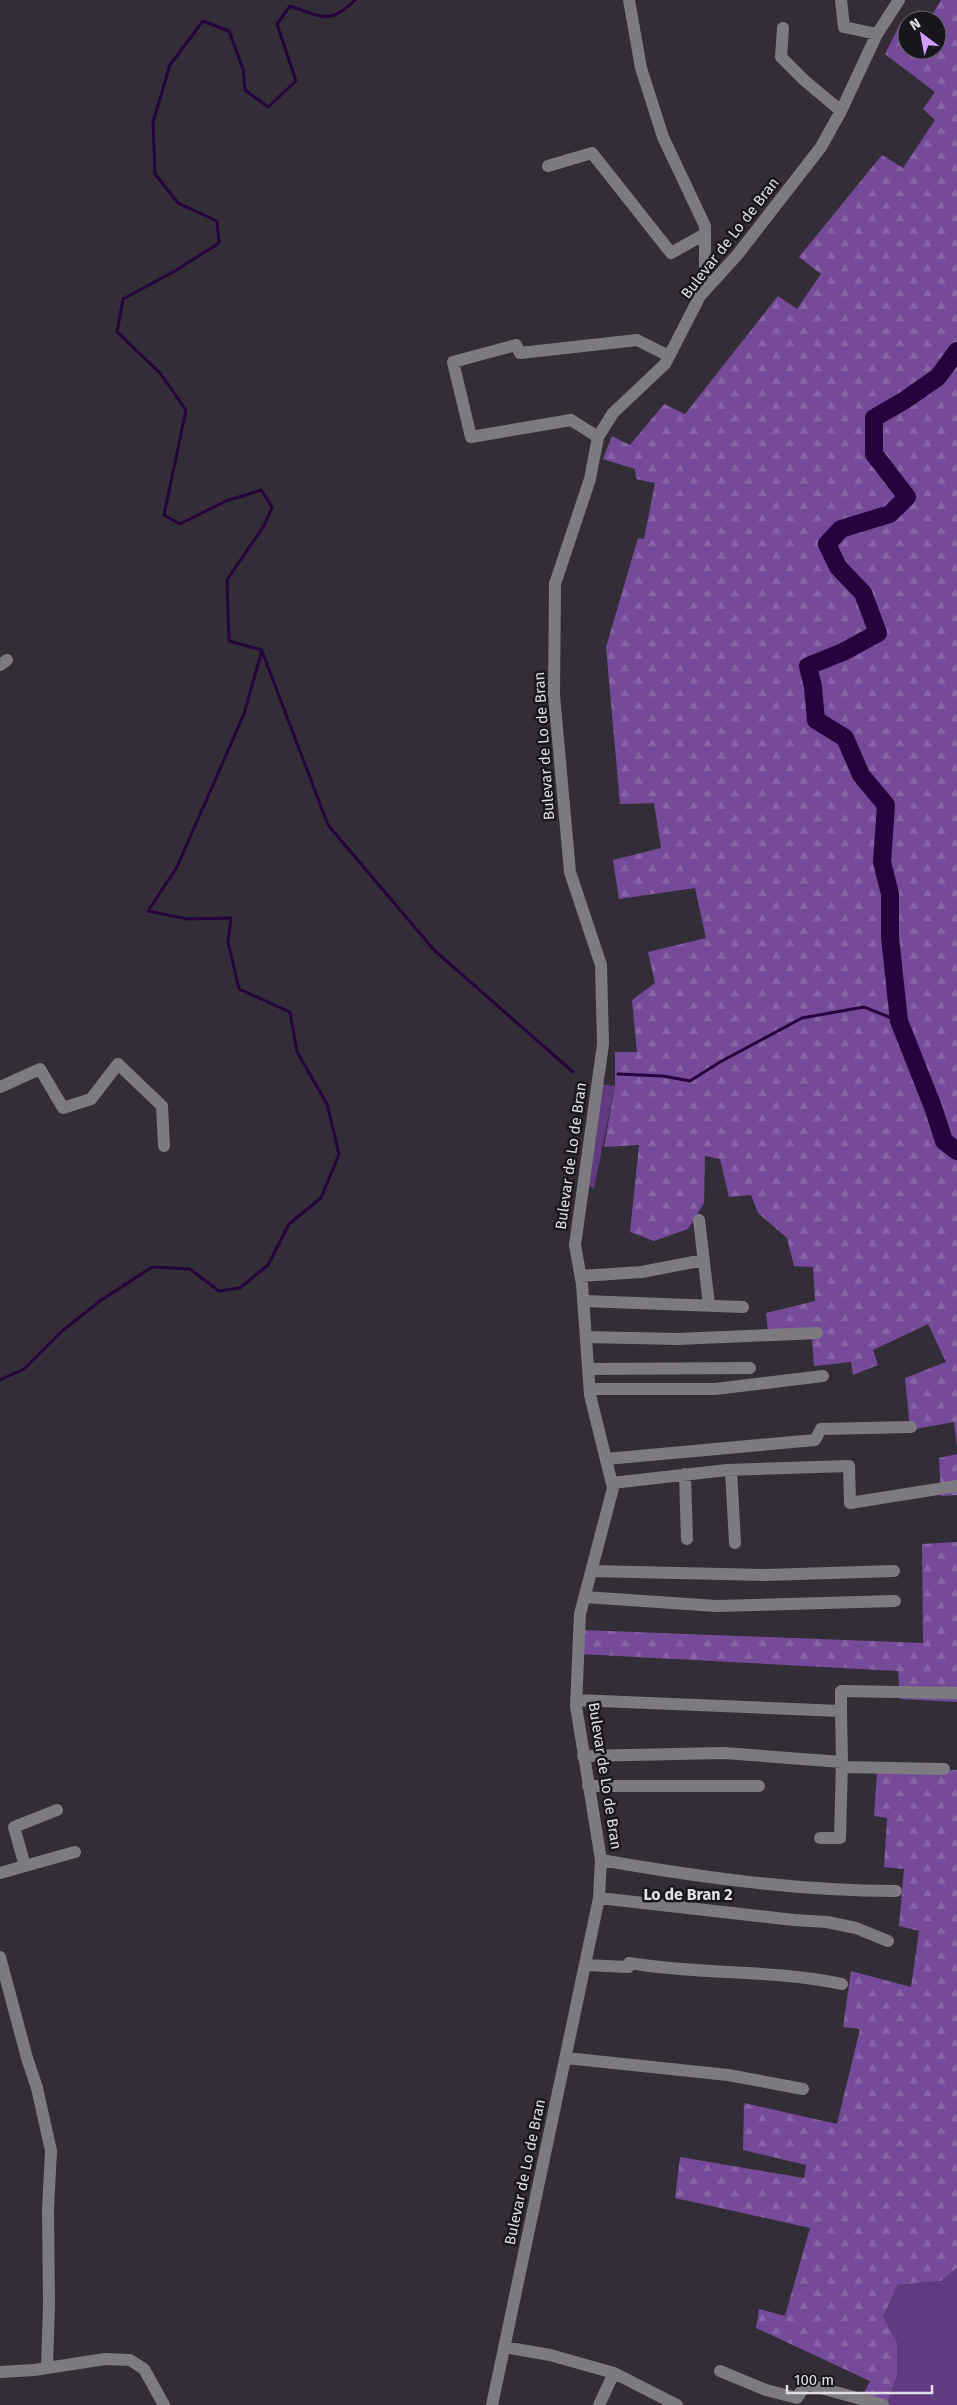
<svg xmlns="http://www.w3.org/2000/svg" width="957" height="2405" font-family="'Fira Sans',sans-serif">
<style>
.grass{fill:#613a81}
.forest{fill:url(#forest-firs)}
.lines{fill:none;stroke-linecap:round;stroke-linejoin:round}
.stream{stroke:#27033d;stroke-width:3}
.river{stroke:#27033d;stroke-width:18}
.minor{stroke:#7d7a80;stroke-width:12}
.labels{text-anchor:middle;stroke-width:5;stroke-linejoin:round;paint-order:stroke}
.street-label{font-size:15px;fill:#e1dee5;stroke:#19171c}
.neighbourhood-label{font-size:16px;font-weight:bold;fill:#e1dee5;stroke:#19171c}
</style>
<defs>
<pattern id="forest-firs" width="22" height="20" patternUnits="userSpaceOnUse" patternTransform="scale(1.25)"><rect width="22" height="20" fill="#754a98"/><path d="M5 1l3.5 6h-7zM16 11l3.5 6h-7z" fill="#8864a6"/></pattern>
</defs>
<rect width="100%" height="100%" fill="#332d38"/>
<path class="grass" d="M593 1083 615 1086 594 1188 579 1183Z
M957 2268V2405H887L897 2375 883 2317 898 2285 941 2281Z"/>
<path class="forest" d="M941 0H957V1446L954 1422 910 1430 905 1378 946 1362 928 1324 873 1350 878 1365 853 1375 851 1362 814 1366 812 1338 769 1340 766 1313 815 1301 813 1267 794 1266 787 1238 758 1213 751 1195 729 1197 720 1159 705 1156 704 1203 688 1229 654 1241 630 1232 639 1145 604 1147 615 1086V1052H637L632 1000 655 983 648 952 706 938 695 888 619 899 613 860 661 848 654 803 620 804 606 647 638 538 644 539 655 483 636 479 635 469 603 459 612 436 630 445 664 404 685 414 778 296 797 309 821 274 799 257 882 155 903 168 935 120 923 109 935 92 885 54 901 22 907 26V50H937V20H929Z
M957 1454V1495L941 1496 939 1458Z
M957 1542V1702L900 1699 898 1671 580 1654 583 1630 923 1643 922 1544Z
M957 1770V2268L941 2281 898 2285 883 2317 897 2343V2375L887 2405 861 2399 870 2381 756 2328 759 2309 785 2316 810 2228 675 2198 680 2157 804 2178 806 2165 743 2150 744 2103 837 2124 860 2029 843 2027 851 1971 911 1987 919 1931 899 1926 904 1869 884 1867 887 1818 874 1816 877 1773Z"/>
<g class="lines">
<path class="stream" d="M262 651 328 825 434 950 573 1072
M618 1074 663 1076 690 1081 720 1062 802 1018 864 1007 899 1021
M0 1380 24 1369 62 1331 100 1301 152 1267 190 1269 219 1291 240 1288 268 1265 289 1224 321 1198 339 1154 327 1104 297 1052 290 1012 239 989 228 942 231 918 187 919 148 911 177 867 244 714 262 650 229 641 227 580 265 524 272 507 261 490 226 501 180 524 164 515 186 410 160 373 117 332 123 299 175 271 219 243 217 221 178 203 155 174 153 122 170 65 203 21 229 31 243 69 245 90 268 107 296 81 277 24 290 6C321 16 330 26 355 0"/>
<path class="river" d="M957 351 938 377 905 400 874 418V454L907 497 890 514 841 529 827 544 838 567 863 593 878 633 843 652 808 666 813 687 816 720 845 738 861 775 886 805 882 862 890 894V937L899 1021 933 1107 944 1141 957 1151"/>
<path class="minor" d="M629 0 641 68 663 137 705 226V269L700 296
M841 0 844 27 877 34
M783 28 781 57 804 80 841 111
M548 166 592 153 671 253 705 234
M598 437 571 420 471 437 453 362 516 345 520 353 637 340 669 356
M0 665 7 660
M0 1087 40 1069 63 1108 91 1099 118 1064 162 1106 164 1146
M699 1220 709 1305
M581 1276 642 1272 704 1260
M584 1301 743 1307
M586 1337 678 1339 817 1333
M589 1369 750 1368
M590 1389H715L823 1376
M606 1459 815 1440 821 1429 911 1427
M731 1470 735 1543
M685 1474 687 1539
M612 1483 727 1470 849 1466 850 1503 957 1486
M591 1571 765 1575 894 1571
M585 1597 716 1606 895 1601
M576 1700 841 1711 842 1762
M841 1711V1691L957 1693
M583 1756 724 1753 842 1762 840 1838H820
M841 1767 944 1769
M588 1786H759
M601 1860C698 1877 798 1891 896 1891
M25 1866 14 1827 57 1810
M0 1873 75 1852
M599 1898 794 1920 827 1922 856 1928 888 1941
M0 1957 27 2058 37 2088 51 2151 48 2209 49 2304 47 2367
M585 1965 628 1967 629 1963C699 1975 772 1969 842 1984
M566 2058 728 2075 803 2089
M504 2347 550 2355 614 2373 677 2405
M720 2371 766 2390 797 2398 806 2384 883 2405
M0 2372 34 2370 105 2359 130 2360 144 2369 164 2405
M492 2405 599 1898 601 1860 576 1706 580 1614 613 1488 590 1395 582 1284 575 1245 603 1044 601 965 570 872 554 695 555 584 590 479 598 437 613 413 665 364 700 296 738 254 821 147 841 111 877 34 899 0
M599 2405 614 2373"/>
</g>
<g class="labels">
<g class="street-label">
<text transform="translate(730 238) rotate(-52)" y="5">Bulevar de Lo de Bran</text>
<text transform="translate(544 746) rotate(-94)" y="5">Bulevar de Lo de Bran</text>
<text transform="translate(571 1156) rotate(-82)" y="5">Bulevar de Lo de Bran</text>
<text transform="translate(605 1776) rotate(81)" y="5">Bulevar de Lo de Bran</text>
<text transform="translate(525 2172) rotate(-78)" y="5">Bulevar de Lo de Bran</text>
</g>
<g class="neighbourhood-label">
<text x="688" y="1900">Lo de Bran 2</text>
</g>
</g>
<g transform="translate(922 35) rotate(328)"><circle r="24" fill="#19171c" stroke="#69676c"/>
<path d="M0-4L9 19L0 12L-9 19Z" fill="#d09dfe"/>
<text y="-8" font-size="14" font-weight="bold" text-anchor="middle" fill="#e1dee5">N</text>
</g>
<path d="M787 2385v8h145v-8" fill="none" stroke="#e1dee5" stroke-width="2.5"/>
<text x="794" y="2385" font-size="15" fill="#e1dee5" stroke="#19171c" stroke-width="4" paint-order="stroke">100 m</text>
</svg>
